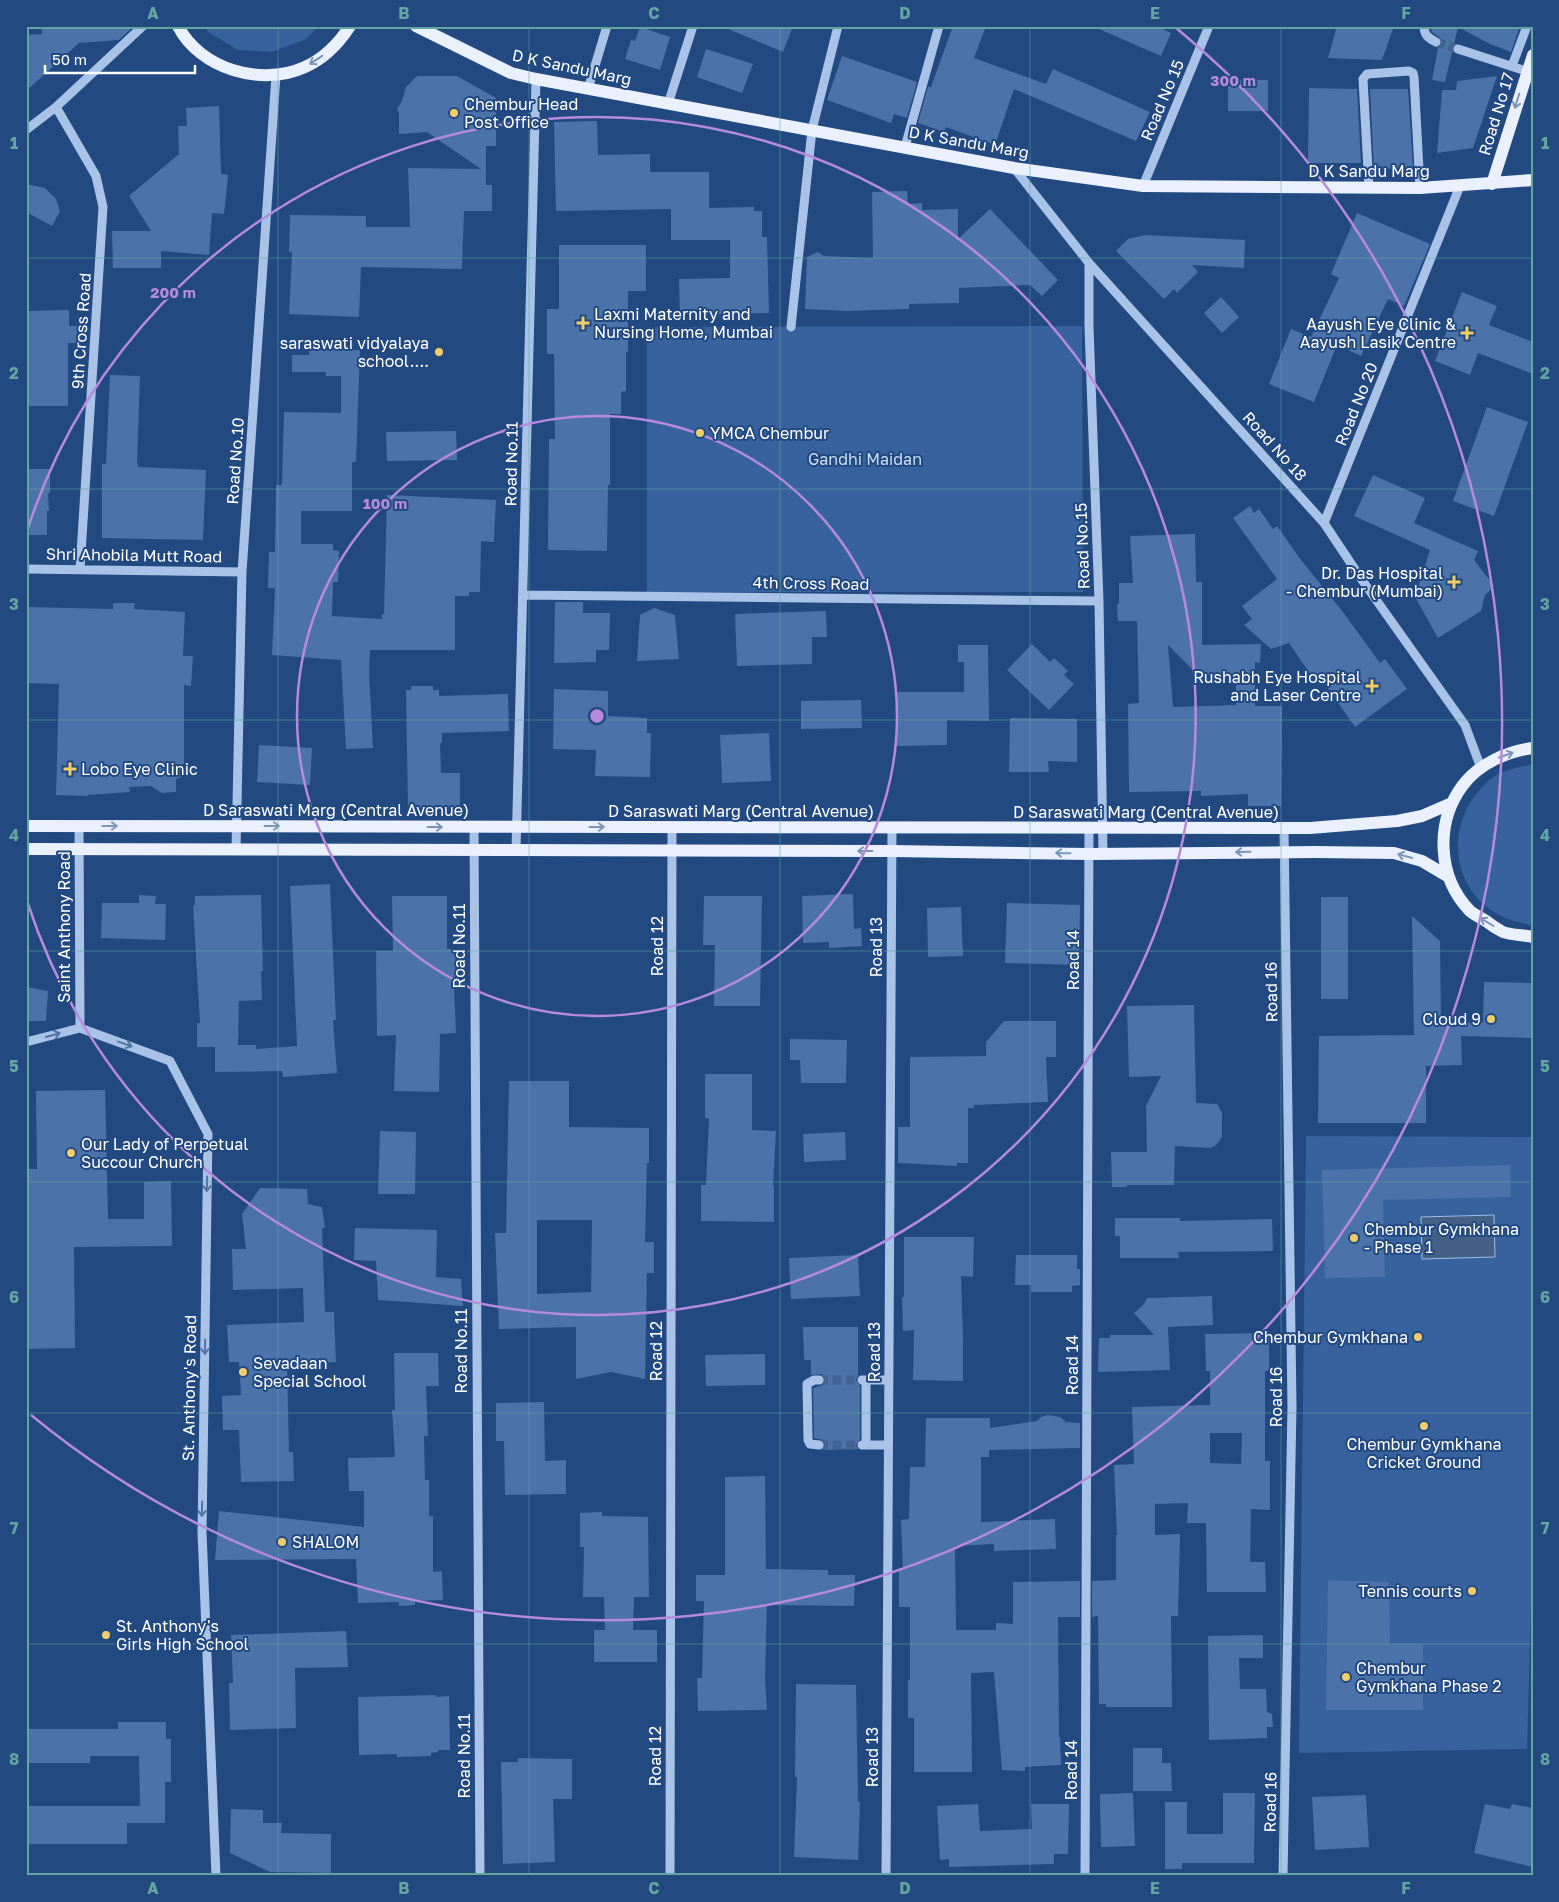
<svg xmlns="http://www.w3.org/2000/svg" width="1559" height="1902" font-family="'Golos Text',sans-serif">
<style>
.green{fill:#37629d}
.water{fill:#446087;stroke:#9cbde8}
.building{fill:#4b72a9;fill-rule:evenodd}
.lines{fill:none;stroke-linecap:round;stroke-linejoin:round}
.minor-tunnel{stroke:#436493;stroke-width:9;stroke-dasharray:9 4.5;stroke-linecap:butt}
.minor{stroke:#a8c3e7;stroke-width:9}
.major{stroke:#eaf1fd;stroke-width:12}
.oneway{stroke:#7c95b8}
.oneway2{stroke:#5174a4}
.grid{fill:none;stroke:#63a6a1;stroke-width:1;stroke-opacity:0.55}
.ring{fill:none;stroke:#b68bdc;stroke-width:2.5}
.poi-dot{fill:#f2ce6b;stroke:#224980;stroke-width:2}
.labels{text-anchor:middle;stroke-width:4;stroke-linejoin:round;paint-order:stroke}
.street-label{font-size:16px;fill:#fff;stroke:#224980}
.poi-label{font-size:16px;fill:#fff;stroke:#224980;text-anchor:start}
.park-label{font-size:16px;fill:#ccdef5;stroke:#224980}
.centre{fill:#b68bdc;stroke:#224980;stroke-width:2.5}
.ring-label{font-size:15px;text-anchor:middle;font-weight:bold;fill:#b68bdc;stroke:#224980;stroke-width:4;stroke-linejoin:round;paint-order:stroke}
.neatline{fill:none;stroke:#63a6a1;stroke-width:2}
.grid-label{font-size:16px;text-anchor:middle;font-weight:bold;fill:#63a6a1}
</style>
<rect width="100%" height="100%" fill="#224980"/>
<path class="green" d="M205 26H319L306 39 272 52 238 50 208 32Z
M1082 326 1083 592H647V327Z
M1533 764V924L1529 925C1521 922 1511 921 1503 917 1450 892 1444 825 1484 785 1497 771 1515 768 1533 764Z
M1306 1136 1533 1137V1537L1527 1749 1299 1753Z"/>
<path class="water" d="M1494 1215 1495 1257 1422 1259 1421 1217Z"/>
<path class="building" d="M42 26H134L119 40 79 43 26 91V35L42 34Z
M721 26H793L783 52Z
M953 26H986L974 58 1046 84 1053 69 1150 112 1136 141 1014 89 995 145 946 127 944 132 918 123 928 87H931Z
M1092 26H1156L1171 33 1161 56Z
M1337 26H1394L1382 60 1328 58Z
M1430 26H1520L1511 52 1490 44 1458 27 1445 82 1432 80 1438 48 1441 45 1442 41 1439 37 1432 32Z
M640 27 670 37 660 70 625 59 631 40 635 41Z
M706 49 753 64 742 93 697 77Z
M842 56 917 82 907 118 894 114 891 123 827 100Z
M417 76H457L496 98V146H486V185H492V211H464L462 269 361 267 359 317 289 314 292 252H289L290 215 366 216V227H410L408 168 481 169 427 132 399 134V113L397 109 402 101 406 87Z
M1497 76 1473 148 1437 153 1442 90H1456L1457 81Z
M1228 80H1268V111H1228Z
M1309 88 1357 89 1361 163H1308Z
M1370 89H1408L1413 168 1374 169Z
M219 106 221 174 228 175 224 214 212 213 209 255 161 251V268H113L112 231H151L129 196 179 154 178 126H187L186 108Z
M597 121 598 155 650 154V172H709V208L754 207V211H762V237H767L769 313 680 315 679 279 730 278V240H671V209L556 211 554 122Z
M26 184 45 188 56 199 60 211 52 226 26 212Z
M907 191 908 204 922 203V210L958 209V239L990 209 1058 280 1042 296 1030 285 959 288V303L909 304V309L846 311 805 309 807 257 818 252 824 256 873 258 872 192Z
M1357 213 1430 244 1404 306 1388 299 1361 356 1337 345 1314 402 1269 384 1291 329 1311 337 1339 278 1331 274Z
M1145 235 1245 240 1244 268 1192 265 1198 272 1177 293 1174 289 1164 299 1116 251 1128 239Z
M559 245H646V291H628V352H626V391L621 392V414H610V485H608L607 551 548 550 549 439H555L554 354H547V309H559Z
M1462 292 1497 306 1489 325 1533 342V374L1478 353 1470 375 1435 361Z
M1221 297 1239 317 1222 333 1204 313Z
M69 310V326H77L78 343H68V406H26V311Z
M309 350H360L356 462H352V511H301V544H333V550L339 551 338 582H333L332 616 382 619V614H384L387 495 496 500 494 542 481 541 480 592H469V596H455V650H370L369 672 373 748 346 749 341 660 272 655 275 588H268L269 552H275L276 485H282L284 412 341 413V376H326V372H292V355H309Z
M110 375 140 376 137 464H138V467L206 470 203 540 102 538V464H106Z
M1487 407 1528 422 1494 516 1453 501Z
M456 431 457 460 387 461 386 432Z
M26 469H50V493H48L49 511H47V535H26Z
M1373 475 1425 498 1414 523 1478 551 1474 560 1494 586 1485 595 1481 611 1438 638 1415 597 1430 550 1354 516Z
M1250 506 1254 513 1259 509 1273 529 1277 526 1301 560 1343 612 1380 663 1385 659 1407 689 1355 727 1322 680 1317 684 1289 643 1271 649 1244 625 1252 619 1242 606 1277 579 1233 518Z
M1195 534 1196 582H1202V645L1261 644 1260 663 1255 662V706H1282L1281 806H1248V794L1201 796V791L1129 792 1128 704 1139 703 1137 621H1118L1117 604H1119V583H1133L1130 536ZM1168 645 1198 675H1236V705L1173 707Z
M555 602H583V613H610L609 650H596V662L554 663Z
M113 603H135L134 609 185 612 183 656H193L191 686 184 685V764H180L181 777 176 779V792L162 793 151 786 129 787 130 792 88 795V796L56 795 59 684 26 683V607L113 609Z
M654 608 675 615 679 659 637 661 640 615Z
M826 611 827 637H812V664L737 666 735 614Z
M1032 644 1050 662 1054 658 1068 671 1064 675 1074 684 1049 710 1007 670Z
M958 645H988L989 721 947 720V745L896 746 897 692H964V662H958Z
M411 686H433V690H439V696L508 694 509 731 442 733V743H440L441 773H460V809H408L406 690H411Z
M554 689 608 691V716L647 718V733H651L650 777 595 776 596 750 553 749Z
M861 700 862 728 801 729V701Z
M1010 718 1077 719V762L1048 761 1049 772H1009Z
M769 733 771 781 722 783 720 735Z
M259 745 312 748 310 785 257 782Z
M330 884 336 1020H333L337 1073 283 1077 282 1071 215 1072V1047H197V1023H200L193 905 195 906V896L261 895 263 971H261L262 1000 239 1001 238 1045H256V1049L297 1046 290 886Z
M853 894 854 929 861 928 862 946 829 948V942L803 943 802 896Z
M139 895 156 896 155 904H166L165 940 101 938 102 903H139Z
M392 896H447V949H455L456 984H454L456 1033 440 1034 439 1092 394 1091 396 1035 377 1036 376 951H393Z
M704 896H762L760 1006H714L715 945H703Z
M1321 897H1348V999H1321Z
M1007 903 1080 905 1079 965 1005 963Z
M961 907 963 956 928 957 927 908Z
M1412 916 1440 941 1441 1024 1483 1022 1484 982 1533 983V1038L1461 1036 1462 1065 1426 1066V1123H1318L1319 1036 1414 1035Z
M26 987 48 991 46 1021H26Z
M1194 1005 1196 1103 1217 1104 1222 1113V1137L1216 1145 1211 1148 1175 1146 1174 1185H1127V1187H1112L1111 1152H1147L1146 1106 1161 1076 1129 1077 1127 1006Z
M1004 1021H1056V1057H1046L1048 1102 974 1105V1108H968V1163H957V1166L898 1163V1127H910V1057L986 1056V1042Z
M790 1039 847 1040 846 1083H801L800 1060H790Z
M705 1074H752V1130L776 1131 773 1186H774V1222L701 1221V1185H706L709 1119 705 1118Z
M509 1081H569V1127L649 1128V1163H647L645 1242H654V1273H647L645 1379 611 1372 576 1379V1327L499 1329 495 1233H506ZM537 1220H592L591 1292 537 1294Z
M105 1090 108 1219H144V1182L171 1181 172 1246 74 1247 75 1348 26 1349V1169H37L36 1091Z
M380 1131 416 1132 415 1194H378Z
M845 1132 846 1160 804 1162 803 1134Z
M1510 1165 1511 1197 1383 1200 1385 1277 1325 1278 1322 1170Z
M260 1188 307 1189 308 1204 322 1207 325 1228H322L325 1312H334L336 1362 287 1365 289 1452H293L294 1481 241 1482 239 1430H223L222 1396 241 1395 239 1362H229L227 1325 304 1322 303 1288 233 1290 232 1249H246L242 1214Z
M1115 1218H1180V1221L1272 1219 1273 1251 1178 1252 1179 1258H1120V1236H1115Z
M355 1228 437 1230 436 1277 461 1279 463 1306 378 1300 376 1261 354 1260Z
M904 1237H974L973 1277 961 1276 963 1339V1381L913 1380 914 1330 903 1331 902 1297H904Z
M858 1255 860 1296 791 1299 789 1258Z
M1016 1255H1077V1269H1080V1285L1072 1286V1292H1031V1285H1015Z
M1212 1296 1213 1325 1168 1327 1170 1370 1098 1372 1099 1338H1110V1335H1154L1134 1313 1144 1304 1147 1298Z
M803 1327H858V1375L856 1380 860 1386V1439L856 1445 858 1449 823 1450 825 1445 823 1440 814 1438 813 1388 823 1385 825 1380 822 1374 811 1375V1360H804Z
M1269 1333V1371H1265V1461H1270V1510L1251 1509 1250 1562H1265L1266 1592H1207L1206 1523H1187L1188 1503 1155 1504V1535L1180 1534 1178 1616H1171L1172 1707H1106V1704H1099L1098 1616 1092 1617V1581L1116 1580V1535H1117L1114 1465 1134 1464 1132 1407 1210 1405V1371H1206L1205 1334ZM1210 1433H1242L1241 1464 1210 1463Z
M394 1353H438L439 1386H426L428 1436H424L425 1480H429V1516H433V1572L442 1571 443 1600 415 1601V1605L399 1606V1602L358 1603 356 1559 215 1560 219 1511 364 1527V1491H349L348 1458 395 1457 392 1410H395Z
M765 1354V1385L706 1386 705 1355Z
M544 1402 545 1461 566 1460V1494L505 1495 504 1441H496V1403Z
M1048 1415 1060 1417 1066 1422 1080 1423V1448L989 1450V1457H981V1522L1055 1519 1056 1549 994 1551V1544L955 1546 956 1630H996V1623L1013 1624V1582L1080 1581V1617H1058L1059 1737H1060L1061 1765 1025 1767V1771L1002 1770 994 1672 971 1673 972 1772H914V1718H908V1680H910V1607H899V1570H903L901 1520 909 1519 910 1467H925L926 1418H990V1428L1037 1421 1041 1417Z
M765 1476 766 1569 828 1570V1575H855L854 1606 767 1605 765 1677 767 1710 698 1711 697 1678H702L704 1601H696V1575H725V1477Z
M602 1512V1516L648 1517 649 1597H634L633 1630H657V1662H594V1630H605L604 1597H583L584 1547H580V1513Z
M1328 1580 1389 1582 1390 1644H1423V1710H1326Z
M346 1631 348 1667 295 1668 296 1728 230 1730 229 1683H233L231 1635Z
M1263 1635V1658H1239L1240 1689H1266L1267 1712 1272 1714 1273 1727H1267V1738L1209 1740 1208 1636Z
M796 1684 856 1685 858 1802H860L858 1860 794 1857 797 1777H795Z
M436 1695V1697L449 1696 450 1750H438V1752L431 1753V1756L397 1757V1754L359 1755 358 1697Z
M118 1722H166V1739H171V1782H165V1823H127V1844H26V1806H140L139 1756H90V1763H26V1729H118Z
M1133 1748H1162V1763H1171L1172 1791H1133Z
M518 1758 572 1759V1799H553L555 1862 503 1864 501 1762H518Z
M1133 1793 1135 1846 1101 1847 1100 1794Z
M1223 1793H1255L1254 1863H1182V1869H1165V1802H1187V1834H1223Z
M1366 1795 1369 1847 1315 1850 1312 1797Z
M978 1804 980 1831 1032 1829 1031 1804H1069L1068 1854H1054V1864L949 1867V1859L940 1860 937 1806Z
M1485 1804 1510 1809 1512 1804 1533 1808V1867L1474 1853Z
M231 1809 263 1810V1823H282L281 1833 331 1834V1873L270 1872 230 1853Z"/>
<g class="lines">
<path class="minor-tunnel" d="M1436 42 1458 49
M819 1380H861
M819 1445H862"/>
<path class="minor" d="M1424 26C1424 36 1429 38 1436 42
M1458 49 1526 71
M1512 66 1527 26
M588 89 607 26
M668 104 693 26
M56 107 96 176 103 207 80 569
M26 130 56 107 143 26
M905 147 939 26
M1014 168 1089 263 1324 523 1362 580 1465 725 1481 768
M1143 186 1209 26
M1369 188 1363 79 1367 74 1409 71 1413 73 1414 77 1420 188
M1089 263V327L1099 601 1103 853
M791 327 812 130 838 26
M1324 523 1460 186
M26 569 242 572
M523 595 1099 601
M79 826 80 1028
M474 827 480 1876
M236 850 242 572 276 75
M516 850 536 79
M26 1042 80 1028 170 1061 208 1134 202 1532 216 1876
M819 1380H814L807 1384 808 1440 810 1444 819 1445
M862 1380H889
M866 1380V1445
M862 1445H888
M670 1876 672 827
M886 1876 892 828
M1085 1876 1089 828
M1283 1876 1292 1407 1284 828"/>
<path class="major" d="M178 26C200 69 261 87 305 67 323 59 339 43 350 26
M416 26 511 73 536 79 1014 168 1143 186 1420 188 1533 180
M1492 184 1533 55
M1533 748C1507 751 1479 764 1463 785 1435 822 1437 877 1470 911 1475 915 1481 918 1486 921 1491 925 1497 929 1503 932 1511 935 1523 935 1533 937
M26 826 1310 828 1397 821 1422 816 1452 803
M26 849 892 851 1089 854 1315 852 1394 853 1422 861 1449 877"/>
</g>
<defs><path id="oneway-shaft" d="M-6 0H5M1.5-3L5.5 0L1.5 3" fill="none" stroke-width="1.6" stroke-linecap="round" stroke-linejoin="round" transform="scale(1.25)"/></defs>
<g class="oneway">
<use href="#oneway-shaft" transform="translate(316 60) rotate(147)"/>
<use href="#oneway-shaft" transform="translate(1517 101) rotate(107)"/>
<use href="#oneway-shaft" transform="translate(1506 755) rotate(-19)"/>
<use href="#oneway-shaft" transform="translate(110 826)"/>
<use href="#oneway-shaft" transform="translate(272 826)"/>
<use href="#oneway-shaft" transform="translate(435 827)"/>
<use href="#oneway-shaft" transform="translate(597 827)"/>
<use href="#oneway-shaft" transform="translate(865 851) rotate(-180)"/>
<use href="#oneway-shaft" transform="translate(1243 852) rotate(179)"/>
<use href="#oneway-shaft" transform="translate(1063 853) rotate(-179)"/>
<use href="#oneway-shaft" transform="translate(1405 856) rotate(-165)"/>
<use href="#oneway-shaft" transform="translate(1487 922) rotate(-148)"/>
</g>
<g class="oneway2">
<use href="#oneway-shaft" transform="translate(53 1035) rotate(-15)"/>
<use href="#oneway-shaft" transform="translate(125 1044) rotate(20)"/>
<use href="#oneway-shaft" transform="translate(207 1184) rotate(91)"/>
<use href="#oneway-shaft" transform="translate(205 1347) rotate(91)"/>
<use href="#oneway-shaft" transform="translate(202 1509) rotate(91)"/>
</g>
<path class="grid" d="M278 26V1876M529 26V1876M780 26V1876M1030 26V1876M1281 26V1876M26 258H1533M26 489H1533M26 720H1533M26 951H1533M26 1182H1533M26 1413H1533M26 1644H1533"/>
<g class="ring">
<circle cx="597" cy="716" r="300"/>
<path d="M27 531A599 599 0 1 1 27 901"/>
<path d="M1175 27A899 899 0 0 1 31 1415"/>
</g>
<g class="poi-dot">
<circle cx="454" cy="113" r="5"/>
<path d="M580.5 315.5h5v5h5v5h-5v5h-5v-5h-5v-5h5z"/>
<path d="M1464.5 325.5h5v5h5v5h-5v5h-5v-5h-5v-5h5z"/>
<circle cx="439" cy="352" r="5"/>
<circle cx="700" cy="433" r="5"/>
<path d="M1451.5 574.5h5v5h5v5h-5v5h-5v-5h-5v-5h5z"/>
<path d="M1369.5 678.5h5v5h5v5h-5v5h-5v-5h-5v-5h5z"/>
<path d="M67.5 761.5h5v5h5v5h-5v5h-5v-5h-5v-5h5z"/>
<circle cx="1491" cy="1019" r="5"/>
<circle cx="71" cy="1153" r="5"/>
<circle cx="1354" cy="1238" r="5"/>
<circle cx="1418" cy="1337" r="5"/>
<circle cx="243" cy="1372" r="5"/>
<circle cx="1424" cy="1426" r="5"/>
<circle cx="282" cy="1542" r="5"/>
<circle cx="1472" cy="1591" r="5"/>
<circle cx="106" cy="1635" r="5"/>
<circle cx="1346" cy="1677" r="5"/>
</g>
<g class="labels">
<g class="street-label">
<text transform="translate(572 67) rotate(12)" y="6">D K Sandu Marg</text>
<text transform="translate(1162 100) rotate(-67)" y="6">Road No 15</text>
<text transform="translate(1496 114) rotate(-73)" y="6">Road No 17</text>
<text transform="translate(969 142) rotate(10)" y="6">D K Sandu Marg</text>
<text x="1369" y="177">D K Sandu Marg</text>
<text transform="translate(81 331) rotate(-86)" y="6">9th Cross Road</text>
<text transform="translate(1356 404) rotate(-68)" y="6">Road No 20</text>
<text transform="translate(1275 446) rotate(48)" y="6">Road No 18</text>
<text transform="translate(235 461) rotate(-86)" y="6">Road No.10</text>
<text transform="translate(511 464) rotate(-89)" y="6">Road No.11</text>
<text transform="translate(1082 546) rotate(-92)" y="6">Road No.15</text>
<text transform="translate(134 555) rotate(1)" y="6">Shri Ahobila Mutt Road</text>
<text transform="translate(811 583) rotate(1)" y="6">4th Cross Road</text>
<text x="336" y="816">D Saraswati Marg (Central Avenue)</text>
<text x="741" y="817">D Saraswati Marg (Central Avenue)</text>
<text x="1146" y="818">D Saraswati Marg (Central Avenue)</text>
<text transform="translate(64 927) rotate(-90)" y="6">Saint Anthony Road</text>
<text transform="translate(459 946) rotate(-90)" y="6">Road No.11</text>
<text transform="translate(657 946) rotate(-90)" y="6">Road 12</text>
<text transform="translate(876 947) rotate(-90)" y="6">Road 13</text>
<text transform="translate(1073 960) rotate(-90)" y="6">Road 14</text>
<text transform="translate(1271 992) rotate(-91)" y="6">Road 16</text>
<text transform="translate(461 1351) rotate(-90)" y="6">Road No.11</text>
<text transform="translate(656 1351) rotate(-90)" y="6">Road 12</text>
<text transform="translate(874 1352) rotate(-90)" y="6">Road 13</text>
<text transform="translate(1072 1365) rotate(-90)" y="6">Road 14</text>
<text transform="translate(189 1388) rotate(-89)" y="6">St. Anthony's Road</text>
<text transform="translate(1276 1397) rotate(-90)" y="6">Road 16</text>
<text transform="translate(464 1756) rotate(-90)" y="6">Road No.11</text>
<text transform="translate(655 1756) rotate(-90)" y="6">Road 12</text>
<text transform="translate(872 1757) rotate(-90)" y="6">Road 13</text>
<text transform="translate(1071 1770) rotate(-90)" y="6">Road 14</text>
<text transform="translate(1270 1802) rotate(-89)" y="6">Road 16</text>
</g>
<g class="poi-label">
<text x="464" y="110">Chembur Head<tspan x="464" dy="18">Post Office</tspan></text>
<text x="594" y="320">Laxmi Maternity and<tspan x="594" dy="18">Nursing Home, Mumbai</tspan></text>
<text x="1456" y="330" text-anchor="end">Aayush Eye Clinic &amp;<tspan x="1456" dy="18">Aayush Lasik Centre</tspan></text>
<text x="429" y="349" text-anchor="end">saraswati vidyalaya<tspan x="429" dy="18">school....</tspan></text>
<text x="710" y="439">YMCA Chembur</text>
<text x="1443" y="579" text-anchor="end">Dr. Das Hospital<tspan x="1443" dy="18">- Chembur (Mumbai)</tspan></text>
<text x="1361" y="683" text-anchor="end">Rushabh Eye Hospital<tspan x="1361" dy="18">and Laser Centre</tspan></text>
<text x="81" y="775">Lobo Eye Clinic</text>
<text x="1481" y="1025" text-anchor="end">Cloud 9</text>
<text x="81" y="1150">Our Lady of Perpetual<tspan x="81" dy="18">Succour Church</tspan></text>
<text x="1364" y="1235">Chembur Gymkhana<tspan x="1364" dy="18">- Phase 1</tspan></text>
<text x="1408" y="1343" text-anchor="end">Chembur Gymkhana</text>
<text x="253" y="1369">Sevadaan<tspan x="253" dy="18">Special School</tspan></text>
<text x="1424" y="1450" text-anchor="middle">Chembur Gymkhana<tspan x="1424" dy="18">Cricket Ground</tspan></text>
<text x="292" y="1548">SHALOM</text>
<text x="1462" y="1597" text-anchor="end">Tennis courts</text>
<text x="116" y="1632">St. Anthony's<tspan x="116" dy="18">Girls High School</tspan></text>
<text x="1356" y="1674">Chembur<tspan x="1356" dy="18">Gymkhana Phase 2</tspan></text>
</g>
<g class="park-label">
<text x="865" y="465">Gandhi Maidan</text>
</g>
</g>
<circle cx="597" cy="716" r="8" class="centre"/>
<g class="ring-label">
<text x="1233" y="86">300 m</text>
<text x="173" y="298">200 m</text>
<text x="385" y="509">100 m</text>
</g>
<rect width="1559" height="1902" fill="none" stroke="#224980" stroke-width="55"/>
<path d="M45 65v8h150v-8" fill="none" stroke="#ffffff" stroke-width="2.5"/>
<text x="52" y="65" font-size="15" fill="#ffffff" stroke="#224980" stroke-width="4" paint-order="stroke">50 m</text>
<rect x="28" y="28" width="1504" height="1846" class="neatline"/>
<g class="grid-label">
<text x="153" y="19">A</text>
<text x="404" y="19">B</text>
<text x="654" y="19">C</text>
<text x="905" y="19">D</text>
<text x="1155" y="19">E</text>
<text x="1406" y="19">F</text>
<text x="14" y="149">1</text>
<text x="1545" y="149">1</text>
<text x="14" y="379">2</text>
<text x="1545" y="379">2</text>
<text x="14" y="610">3</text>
<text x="1545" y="610">3</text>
<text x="14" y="841">4</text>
<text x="1545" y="841">4</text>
<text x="14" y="1072">5</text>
<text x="1545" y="1072">5</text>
<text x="14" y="1303">6</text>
<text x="1545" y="1303">6</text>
<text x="14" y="1534">7</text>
<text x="1545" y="1534">7</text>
<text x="14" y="1765">8</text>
<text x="1545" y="1765">8</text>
<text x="153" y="1894">A</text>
<text x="404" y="1894">B</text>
<text x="654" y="1894">C</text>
<text x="905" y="1894">D</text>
<text x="1155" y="1894">E</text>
<text x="1406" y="1894">F</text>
</g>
</svg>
